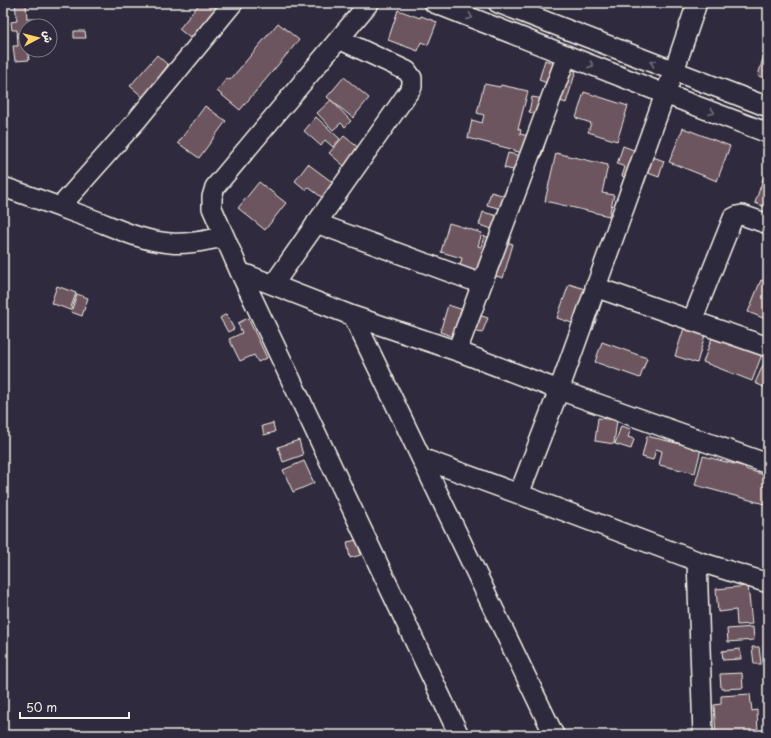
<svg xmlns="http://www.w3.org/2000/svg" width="771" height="738" font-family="'Playpen Sans','Playpen Sans Arabic',sans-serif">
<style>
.building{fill:#6c555f;stroke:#f4f1e8}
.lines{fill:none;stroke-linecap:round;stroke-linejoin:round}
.minor-casing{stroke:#f4f1e8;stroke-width:22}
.minor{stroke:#2f2a3d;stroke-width:19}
.oneway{stroke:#747079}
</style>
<rect width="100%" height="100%" fill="#2f2a3d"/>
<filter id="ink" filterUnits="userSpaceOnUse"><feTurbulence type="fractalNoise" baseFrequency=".025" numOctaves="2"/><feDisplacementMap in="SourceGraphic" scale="8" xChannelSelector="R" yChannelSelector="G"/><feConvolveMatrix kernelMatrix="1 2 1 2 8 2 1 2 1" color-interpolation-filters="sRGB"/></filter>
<g filter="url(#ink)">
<path class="building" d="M15 3H37V4L26 5 27 19H35L36 26H26V50H38V52L28 53 29 60 15 61 13 46H18L17 30H12L11 22 17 21Z
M200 3H237L201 47 179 29Z
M398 10 420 18 421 16 437 22 428 45 421 42 418 51 388 40Z
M278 23 299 40 240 110 217 91 227 78 230 80Z
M74 31H85L86 38H74Z
M765 51 768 52V79L758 76Z
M157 55 168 65 161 74 170 82 151 104 130 86Z
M545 60 576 71 566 103 543 95 547 83 539 80Z
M344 77 369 98 353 118 327 97Z
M484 84 500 87 501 85 528 91 518 129 521 130 520 134 546 140 541 158 515 151V150L468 138 472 120 482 123 484 115 477 113Z
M584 92 628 106 617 141 588 132 591 123 576 118Z
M532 97 555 101 552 117 529 112Z
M331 100 351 121 345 127 341 123 333 130 317 113Z
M205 106 226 121 199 158 178 143Z
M316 117 340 139 333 147 325 140 321 146 304 131Z
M683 128 730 146 717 181 669 162Z
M344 136 365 153 350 171 329 153Z
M623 146 664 161 659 177 648 173 644 184 622 176 625 167 617 164Z
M508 153 535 159 532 174 504 168Z
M556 153 608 165 602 193 614 195 609 216 545 201Z
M308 164 343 190 332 205 308 187 306 190 295 181Z
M768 164V208L755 203Z
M259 182 286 203 265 230 238 208Z
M491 192 520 200 516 213 487 205Z
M483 212 513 220 509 234 479 225Z
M449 223 482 233 478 246 481 247 484 236 513 244 503 278 460 266 462 258 441 252Z
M761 280 768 283V320L748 312Z
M569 284 604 295 593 330 557 318Z
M57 286 76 293 70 310 51 303Z
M77 294 88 298 82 316 71 312Z
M448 305 488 318 482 333 474 331 470 342 440 332Z
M226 314 234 329 228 332 220 318Z
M248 318 267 358 258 362 254 355 240 361 229 339 242 333 238 323Z
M684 328 705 335 697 363 675 356Z
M713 335 762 354 752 381 703 362Z
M602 342 647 358 640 378 595 362Z
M768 354V389L755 383Z
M598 418 617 420 614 444 595 441Z
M273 423 275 432 264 435 262 426Z
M621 426 631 429 628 437 634 439 631 449 615 444Z
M647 436 701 449 695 473 659 465 662 451 656 449 653 460 642 457Z
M299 440 303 455 283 462 278 447Z
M703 456 746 467 745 469 768 476V505L695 485Z
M304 461 314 483 293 492 283 470Z
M357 540 361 555 350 558 347 542Z
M748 586 752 624 737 625 736 610 718 612 716 589Z
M753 627 754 640 728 642 727 629Z
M752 647H759L761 664H754Z
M740 649 741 659 723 660 722 651Z
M764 650H768V667H766Z
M768 671V685H766L764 672Z
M742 673 743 688 721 689 720 674Z
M750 694 752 711 757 710 758 734 716 735 714 705 721 704V696Z"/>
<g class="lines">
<defs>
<path id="minor" d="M369 3 215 187 212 197V208L240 272 459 735
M434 3 665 94 768 133
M498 3 768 107
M3 187C33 197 62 208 92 219 118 229 142 241 170 243 188 245 207 240 224 237
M60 207 137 120 233 3
M316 223 482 284
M240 272 353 316 457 351 559 390 768 464
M273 285 412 87V78L407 71 339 39
M595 287 768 347
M353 316 554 735
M692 321 733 218 737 216 742 215 768 224
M457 351 567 55
M421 458 519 494 697 561 768 583
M519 494 559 390 665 94 674 71 697 3
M697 561 703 735"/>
</defs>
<use href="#minor" class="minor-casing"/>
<use href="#minor" class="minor"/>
</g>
<defs><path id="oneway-chevron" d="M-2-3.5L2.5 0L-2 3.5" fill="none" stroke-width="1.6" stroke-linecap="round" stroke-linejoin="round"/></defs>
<g class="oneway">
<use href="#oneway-chevron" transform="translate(470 17) rotate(22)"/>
<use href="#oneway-chevron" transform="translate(653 63) rotate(-159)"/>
<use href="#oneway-chevron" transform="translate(591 65) rotate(21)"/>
<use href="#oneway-chevron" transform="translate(712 112) rotate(21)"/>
</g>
</g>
<rect width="771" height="738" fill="none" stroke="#2f2a3d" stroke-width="16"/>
<rect x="8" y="8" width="755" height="722" fill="none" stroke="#f4f1e8" stroke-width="1.5" filter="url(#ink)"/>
<g transform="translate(38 38) rotate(83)"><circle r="19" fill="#2f2a3d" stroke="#7e7a81"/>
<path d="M0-3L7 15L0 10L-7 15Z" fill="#ffd166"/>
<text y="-6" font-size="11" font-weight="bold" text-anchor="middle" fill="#f4f1e8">ش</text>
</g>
<path d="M20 712v6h109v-6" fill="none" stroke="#f4f1e8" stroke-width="2"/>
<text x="26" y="712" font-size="12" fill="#f4f1e8" stroke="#2f2a3d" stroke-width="3" paint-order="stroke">50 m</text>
</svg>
